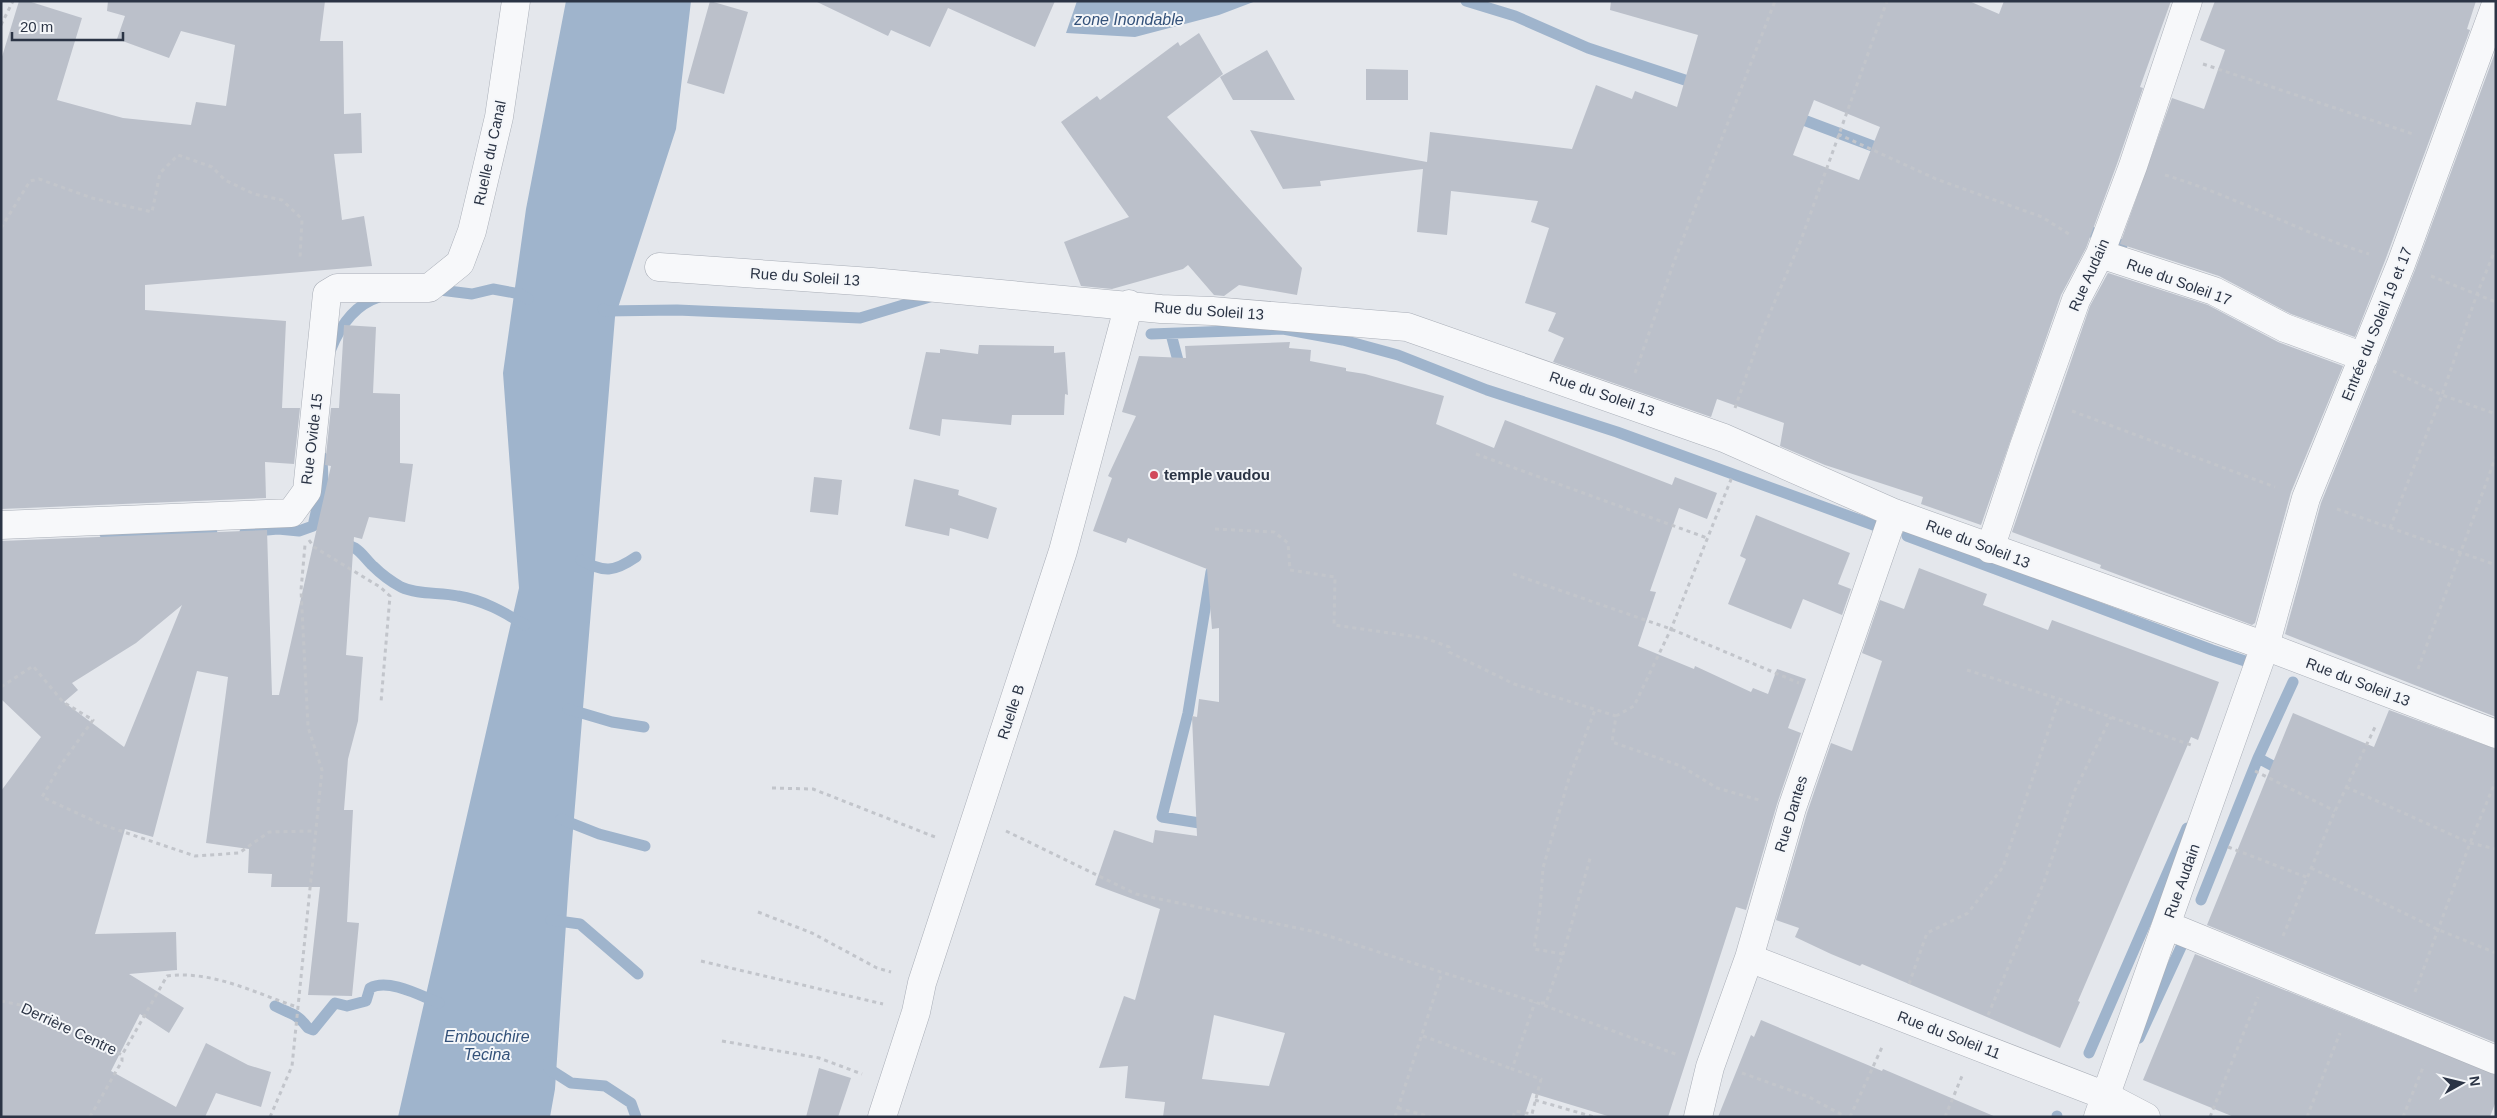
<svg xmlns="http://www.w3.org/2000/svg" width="2497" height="1118" font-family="Arial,sans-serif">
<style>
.water{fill:#9fb4cc}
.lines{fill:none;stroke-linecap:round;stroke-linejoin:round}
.stream{stroke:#9fb4cc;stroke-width:11}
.building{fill:#bbc0ca;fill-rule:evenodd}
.minor-casing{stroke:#a9aeb7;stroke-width:29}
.path{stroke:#c2c5cb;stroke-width:3;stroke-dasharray:4 4;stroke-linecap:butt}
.minor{stroke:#f7f8fa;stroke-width:28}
.poi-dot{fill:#d1495b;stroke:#f4f6f9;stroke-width:2}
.labels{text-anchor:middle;stroke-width:4;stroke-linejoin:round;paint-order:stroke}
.street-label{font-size:15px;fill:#2b3445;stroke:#f4f6f9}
.poi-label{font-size:15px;font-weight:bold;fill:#2b3445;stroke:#f4f6f9;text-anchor:start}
.water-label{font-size:16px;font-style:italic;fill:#34527a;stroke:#f4f6f9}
</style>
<rect width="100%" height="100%" fill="#e4e7ec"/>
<path class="water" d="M566 1H691L676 129 615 317 569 879 555 1089 550 1117H398L519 588 503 373 526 209Z
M1077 1H1256L1219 15 1135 37 1066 33Z"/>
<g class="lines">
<path class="stream" d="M1466 1 1515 16 1588 48 1700 85
M1793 116 1886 151
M2077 226 2122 245
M432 289 472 294 493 289 520 294 528 299
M603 309 604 311 677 310 860 318 933 296
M1151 334 1283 329 1343 340 1398 355 1487 390 1617 432 1879 527
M1171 334 1181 372
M331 349C340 326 354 305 379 297
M245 532 278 529 299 531 313 526 323 481 322 457
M105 534 212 533
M1907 536 2212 650 2251 663 2248 671
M340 547C355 540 364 558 373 566 381 574 392 582 401 587 418 595 440 592 458 596 483 600 504 612 525 625
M581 560C604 573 614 572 636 557
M1211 572 1188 713 1162 817 1212 825
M568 709 612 722 644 727
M2258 758 2284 772
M561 819 599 834 645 846
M2201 900 2258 758 2293 682
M551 920 580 924 638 974
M275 1006C290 1014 297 1013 308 1028L313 1030 335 1003 347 1006 366 1001 370 988C389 978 421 996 439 1003
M2139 1038 2187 934
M2089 1053 2187 828
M549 1062V1069L571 1083 605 1086 631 1103 636 1117
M2057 1117V1116"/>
</g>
<path class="building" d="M19 1H28L82 18 57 100 123 118 191 125 196 102 226 106 235 45 181 31 169 58 117 39 125 16 107 11 108 1H325L320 41H343L344 114 361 113 362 153 334 154 342 220 364 216 372 266 145 285V310L286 321 282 408H300L294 464 265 462 266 498 1 509V60Z
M710 1 748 12 724 94 687 83Z
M815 1H1055L1035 47 948 8 930 47 891 30 888 36Z
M1611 1H1969L1999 14 2004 1H2171L2140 87 2143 88 2118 161 2086 248 2061 295 1981 525 1921 504 1923 497 1825 465 1780 446 1784 423 1717 399 1711 417 1553 362 1564 338 1548 331 1556 313 1525 303 1549 228 1531 222 1538 201 1451 191 1447 235 1417 232 1423 169 1320 181 1321 186 1283 189 1250 130 1427 162 1430 132 1572 149 1596 85 1632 99 1635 91 1677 107 1698 35 1610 10ZM1814 100 1880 127 1859 180 1793 155Z
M2215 1H2476L2467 29 2470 30 2386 258 2355 337 2291 314 2219 276 2120 244 2172 98 2204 109 2225 50 2200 40Z
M1199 33 1223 74 1167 117 1302 268 1297 295 1239 285 1224 296 1214 295 1188 265 1183 269 1112 289 1081 286 1064 242 1129 217 1061 122 1097 96 1100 100 1178 42 1180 46Z
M1267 50 1295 100H1233L1220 77Z
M2496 50V717L2285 634 2321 503 2415 270Z
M1366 69 1408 70V100H1366Z
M2108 273 2208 305 2278 342 2343 366 2291 492 2255 623 2252 625 2100 568 2101 565 2012 532 2090 306Z
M344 325 376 327 373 393 400 394V463L413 464 405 522 369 517 362 539 354 537 346 655 363 657 358 721 348 759 344 810H353L347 922 359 923 352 996 308 995 320 887H271L272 874 248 873 249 849 206 843 228 677 197 671 153 837 125 829 95 934 176 932 177 970 129 974 184 1008 169 1033 140 1014 111 1071 176 1107 206 1043 248 1065 271 1072 261 1107 216 1093 205 1117H1V791L41 737 1 699V541L267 530 272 695H279L331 466 325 465 331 408H339ZM182 605 125 745 124 747 64 702 78 690 72 683 136 643Z
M1290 342 1289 348 1311 350 1310 361 1346 368V371L1365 374 1444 396 1436 424 1494 448 1505 420 1672 485 1675 477 1717 493 1707 519 1679 508 1650 591 1656 592 1638 646 1694 669 1695 666 1751 692 1753 688 1768 694 1777 669 1806 679 1788 728 1801 733 1777 804 1746 910 1736 907 1668 1117H1611L1532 1093 1524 1117H1163L1165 1102 1125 1098 1128 1066 1099 1068 1124 996 1135 1000 1160 909 1095 885 1114 830 1153 843 1155 830 1197 836 1192 716 1197 717 1199 699 1219 702V628L1212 629 1207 569 1128 538 1126 543 1093 531 1112 478 1108 476 1136 416 1122 412 1139 356 1186 358 1185 346ZM1214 1015 1285 1033 1269 1086 1202 1079Z
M979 345 1054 346V353L1065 352 1068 395 1065 394 1064 415H1012L1011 425 942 419 940 436 909 429 926 352 940 353V349L978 354Z
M814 477 842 480 838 515 810 512Z
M914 479 959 490 958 495 997 508 988 539 950 528 949 536 905 526Z
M1756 515 1850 553 1838 584 1851 589 1842 615 1803 599 1791 629 1728 604 1746 559 1740 556Z
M1919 568 1987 594 1983 605 2048 630 2052 620 2219 682 2198 740 2191 737 2165 798 2078 1001 2080 1002 2060 1048 1862 964 1860 966 1831 954 1795 937 1799 928 1776 920 1807 813 1831 743 1852 751 1882 661 1862 653 1880 600 1904 609Z
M2389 710 2496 749V1043L2207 925 2293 713 2374 747Z
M2195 954 2496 1075V1101L2490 1117H2234L2143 1080Z
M1761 1020 1882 1071 1883 1069 1996 1117H1718L1751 1035 1754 1037Z
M819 1068 851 1078 838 1117H806Z"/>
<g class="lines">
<defs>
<path id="minor" d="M2100 254 2214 291 2285 328 2364 357
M659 267 872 282 1161 309 1212 311 1407 327 1724 438 1894 513 2265 646 2496 734
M1 525 291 513 307 491 327 294 337 288H429L460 263 472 231 499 117 516 1
M1990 549 2024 446 2076 300 2100 254 2133 166 2188 1
M2166 925 2496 1060
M1749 958 2106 1096 2146 1117
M882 1117 916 1012 922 983 1063 551 1129 304
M1698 1117 1710 1067 1749 958 1792 808 1894 513
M2098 1117 2265 646 2306 498 2401 264 2496 4"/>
</defs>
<use href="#minor" class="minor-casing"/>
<path class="path" d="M1 25 13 1
M2203 64 2413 134
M1838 134 1936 179 2042 217 2072 236
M2165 175C2235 196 2299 232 2369 254
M1 228 30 181 39 179 92 198 152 212 160 173 178 155 212 167 225 180 254 194 282 200 302 219 300 258
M2431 276 2496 302
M2393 371 2442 395 2496 414
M1635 373 1674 262 1775 1
M1735 408 1761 334 1801 240 1887 1
M2072 411 2275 487
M1476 454 1707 538
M2337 509 2496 565
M2390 528 2442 395 2477 294 2496 248
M1215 529 1274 532 1288 543 1290 570 1335 577 1334 625 1425 638 1449 647V652L1514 684 1616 716 1612 742 1681 766 1717 788 1759 800
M309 540 314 547 380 587 390 596 381 702
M1513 574 1671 629 1799 683
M2418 669 2496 456
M1967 670 2059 699 2194 746
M1 687 33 666 63 702 93 720 60 766 42 797 103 825 195 856 239 853 269 832 315 831
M1616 716 1634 706 1671 629 1732 477
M2255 771 2335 811
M2346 787 2470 843 2496 849
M772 788 813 789 935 837
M1006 831 1136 894 1316 932 1535 1002 1678 1055
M2228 847 2306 877
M2311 868 2439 930 2496 953
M758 912 812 933 877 968 891 972
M2283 936 2335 811 2376 725
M1563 954 1534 949 1540 910 1543 868 1569 778 1595 710
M701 961 883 1004
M1909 984 1927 933 1968 913 2003 867 2059 699
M2415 992 2470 843 2496 780
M1 1001 25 1006 122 1055 167 976C212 970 255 993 297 1007
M1541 1003H1546L1563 954 1591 855
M1988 1015 2044 882 2075 790 2111 717
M1423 1036 1512 1069
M722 1041 819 1058 862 1074
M1742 1073 1809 1097 1846 1117
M1535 1100 1594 1117
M1398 1108 1431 1117
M90 1117 122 1061V1055
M270 1117 292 1066 322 770 308 727 301 590 305 545
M1395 1117 1442 973
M1513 1117 1515 1111 1532 1114 1541 1079 1512 1069 1535 1002
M1850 1117 1883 1045
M1945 1117 1962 1076
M2210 1117 2258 997
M2307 1117 2340 1033
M2403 1117 2424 1065"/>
<use href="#minor" class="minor"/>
</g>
<circle class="poi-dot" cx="1154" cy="475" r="5"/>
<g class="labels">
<g class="street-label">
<text transform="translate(490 153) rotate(-78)" y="5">Ruelle du Canal</text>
<text transform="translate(2089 275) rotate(-66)" y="5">Rue Audain</text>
<text transform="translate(805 277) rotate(4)" y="5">Rue du Soleil 13</text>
<text transform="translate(2179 282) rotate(20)" y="5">Rue du Soleil 17</text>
<text transform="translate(1209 311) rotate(4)" y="5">Rue du Soleil 13</text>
<text transform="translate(2377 324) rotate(-68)" y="5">Entrée du Soleil 19 et 17</text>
<text transform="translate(1602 394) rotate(19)" y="5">Rue du Soleil 13</text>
<text transform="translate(312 439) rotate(-83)" y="5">Rue Ovide 15</text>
<text transform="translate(1978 544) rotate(21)" y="5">Rue du Soleil 13</text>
<text transform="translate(2358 682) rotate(21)" y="5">Rue du Soleil 13</text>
<text transform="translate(1011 712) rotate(-72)" y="5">Ruelle B</text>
<text transform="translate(1791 814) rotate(-73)" y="5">Rue Dantes</text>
<text transform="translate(2182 881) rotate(-70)" y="5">Rue Audain</text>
<text transform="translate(69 1029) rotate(25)" y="5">Derrière Centre</text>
<text transform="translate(1949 1035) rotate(21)" y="5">Rue du Soleil 11</text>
</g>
<g class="poi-label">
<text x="1164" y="480">temple vaudou</text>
</g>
<g class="water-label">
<text x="1129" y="25">zone Inondable</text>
<text x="487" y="1042">Embouchire<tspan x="487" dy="18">Tecina</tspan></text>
</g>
</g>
<rect width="2497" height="1118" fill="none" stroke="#2b3445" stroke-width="5"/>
<g transform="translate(2462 1083) rotate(82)" stroke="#f4f6f9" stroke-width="4" paint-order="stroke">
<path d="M0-4L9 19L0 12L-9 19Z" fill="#2b3445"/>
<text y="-8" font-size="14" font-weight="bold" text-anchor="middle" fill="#2b3445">N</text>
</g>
<path d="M12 32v8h111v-8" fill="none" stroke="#2b3445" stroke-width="2.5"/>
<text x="20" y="32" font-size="15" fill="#2b3445" stroke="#f4f6f9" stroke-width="4" paint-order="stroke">20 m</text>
</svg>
